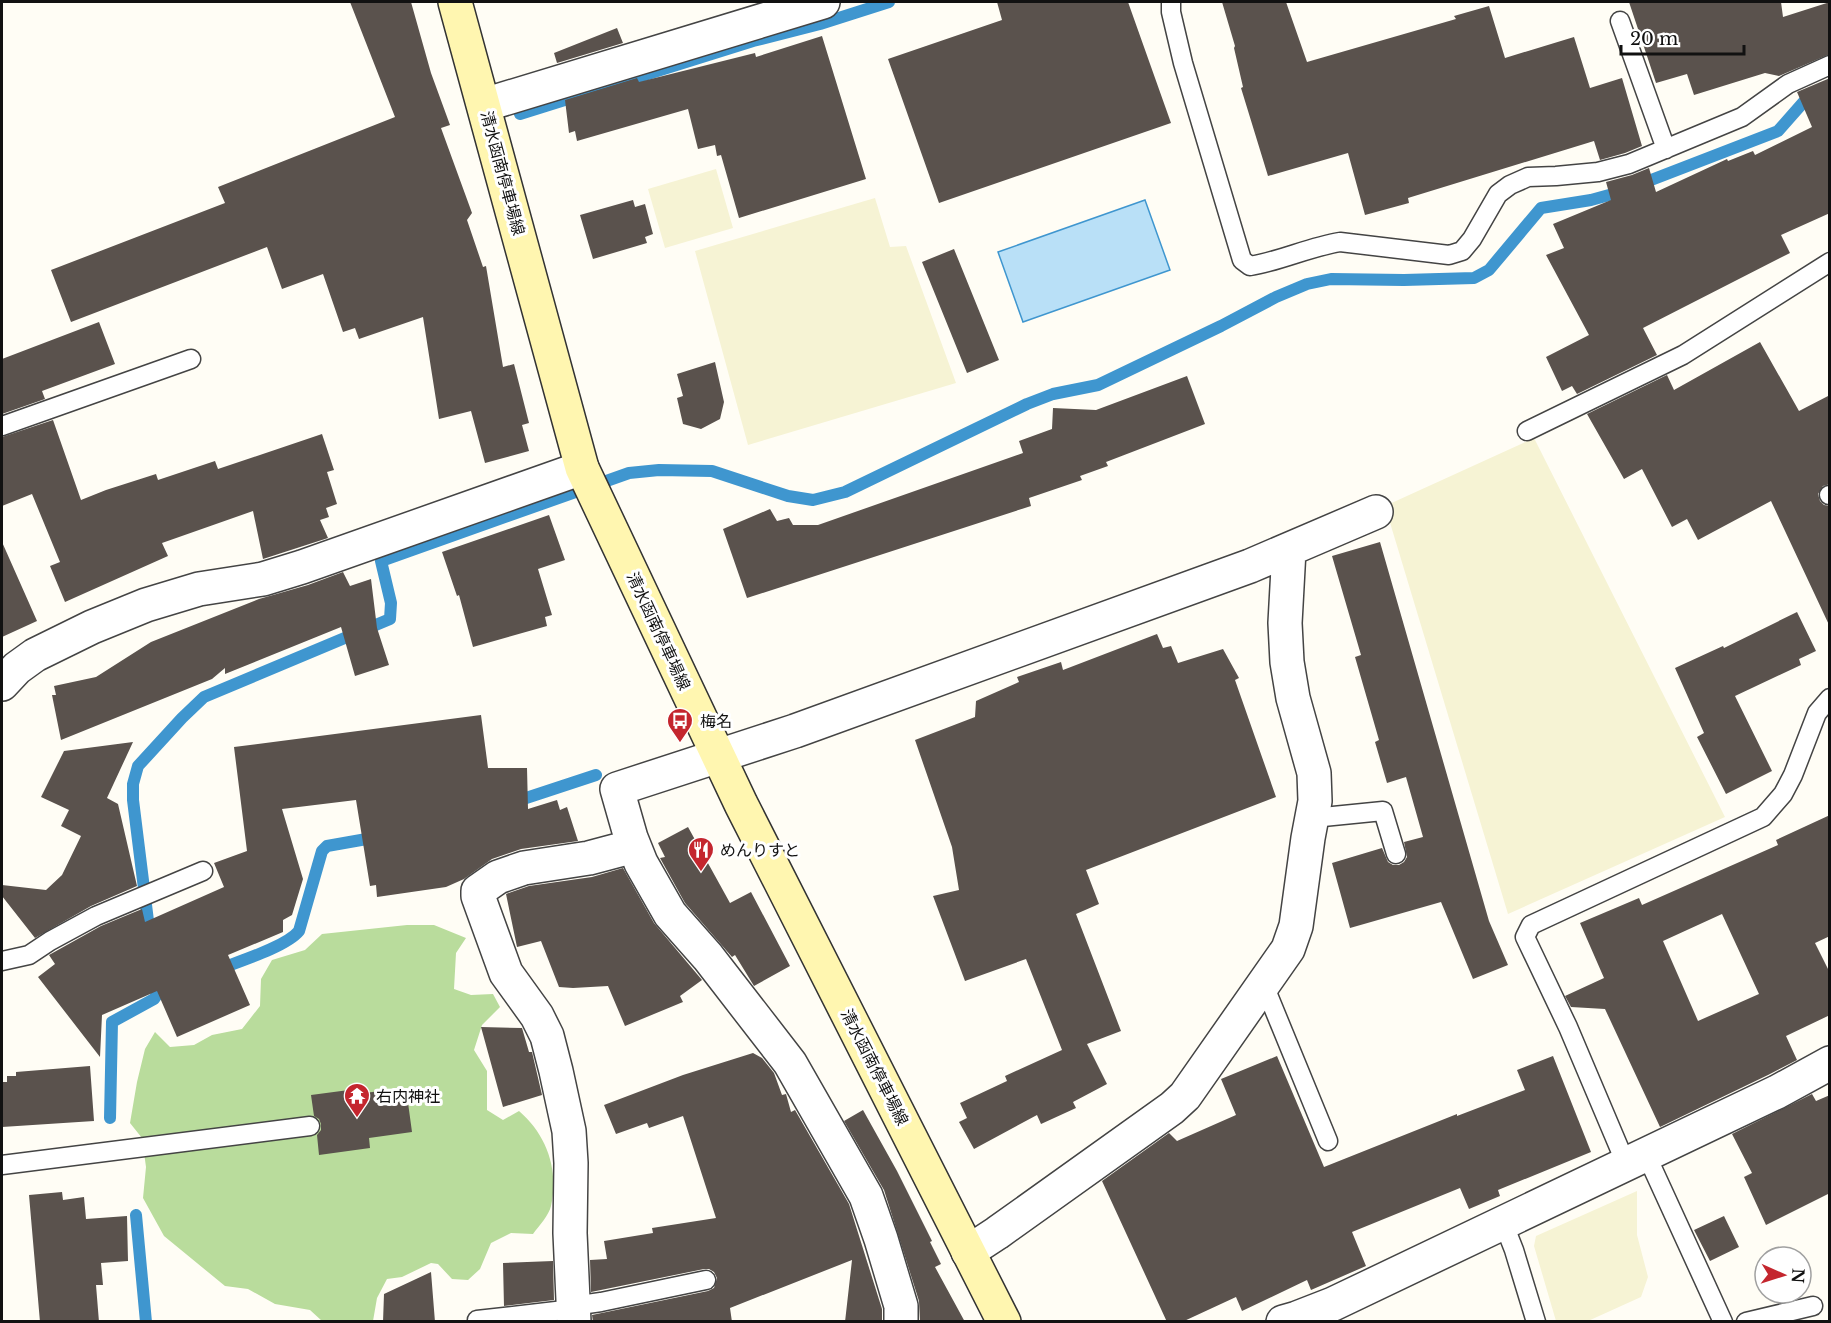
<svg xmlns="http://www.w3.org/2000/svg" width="1831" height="1323" font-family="'Libre Baskerville','Noto Sans JP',serif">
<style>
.farmland{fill:#f6f3d4}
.forest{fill:#b9dc9c}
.water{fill:#b9e0f7;stroke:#3f96cf;stroke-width:1.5}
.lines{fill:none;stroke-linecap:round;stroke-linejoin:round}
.stream{stroke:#3f96cf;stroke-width:12}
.building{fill:#5a524d;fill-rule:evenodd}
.service-casing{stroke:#444;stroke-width:21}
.minor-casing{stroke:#444;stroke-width:36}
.secondary-casing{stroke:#333;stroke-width:36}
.service{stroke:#fff;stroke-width:18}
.minor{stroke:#fff;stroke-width:33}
.secondary{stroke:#fff6b0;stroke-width:33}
.labels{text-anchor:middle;stroke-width:6;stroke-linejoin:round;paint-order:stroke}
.street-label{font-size:16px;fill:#111;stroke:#fff}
.poi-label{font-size:16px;fill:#111;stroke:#fff;text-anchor:start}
</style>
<rect width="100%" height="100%" fill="#fffdf5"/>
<path class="farmland" d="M716 169 733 228 665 248 648 189Z
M875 198 890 247 906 246 956 383 748 445 695 251Z
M1534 438 1725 817 1508 914 1385 506Z
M1637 1191V1235L1648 1277 1641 1297 1588 1321H1556L1534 1246 1536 1236Z"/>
<path class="forest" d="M407 925H434L466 938 456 953 454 989 471 995 493 994 500 1007 482 1025 474 1050 487 1071V1110L503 1120 519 1111C547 1135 559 1170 551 1206 549 1215 539 1226 533 1234L511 1233 491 1243 480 1269 468 1280 452 1279 438 1264 431 1263 402 1277 387 1279 377 1298 373 1321H322L310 1310 275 1304 248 1289 225 1286 164 1236 143 1198 146 1167 142 1138 130 1123 137 1082 145 1049 155 1032 170 1047 194 1045 212 1035 242 1029 260 1006 261 979 272 960 305 950 322 934Z"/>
<path class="water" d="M1145 200 1170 270 1023 322 998 252Z"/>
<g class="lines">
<path class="stream" d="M520 114 753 41 820 24 889 2
M514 802 596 775
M150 937 133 800V784L138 766 182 718 204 697 390 619 391 603 381 561 629 473 659 470 712 471 788 496 813 500 845 492 1027 404 1053 394 1098 385 1221 326 1276 297 1307 284 1331 279 1404 280 1474 278 1489 270 1541 208 1591 200 1620 192 1778 131 1808 97 1813 95
M217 970C237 962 286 947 299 931L322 851 327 846 378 837
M110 1118 112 1022 154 999 159 992 157 978
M136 1215 146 1322"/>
</g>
<path class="building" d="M350 2H411L431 73 450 125 441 128 472 213 467 220 483 267 486 266 503 367 514 364 529 423 522 425 529 451 485 463 471 411 439 419 423 317 359 339 355 328 343 332 323 274 282 289 267 247 71 322 51 270 225 203 218 187 395 117Z
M997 2H1128L1171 123 939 203 888 59 1002 20Z
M1222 2H1286L1307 62 1456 19 1454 16 1489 6 1505 58 1574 37 1590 88 1622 78 1642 146 1625 153 1600 160 1594 141 1408 198 1409 203 1365 215 1348 153 1268 176 1241 88 1243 87 1234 48 1235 46Z
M1629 2H1781L1783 17 1830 2V54L1779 76 1765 73 1694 95 1687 74 1656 83Z
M617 28 623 43 557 63 554 53Z
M822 36 866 179 739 218 721 155 717 156 715 145 698 149 688 109 577 141 575 131 569 133 565 100 637 78 639 82 755 53 756 57Z
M1830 78V213L1781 235 1790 253 1643 328 1657 355 1577 394 1572 386 1562 391 1546 357 1589 335 1546 255 1564 248 1553 224 1611 200 1606 182 1632 175 1649 168 1656 192 1727 159 1728 161 1753 151 1755 155 1812 127 1797 92Z
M633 200 635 207 645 204 653 234 645 237 647 243 593 259 580 215Z
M954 249 999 360 967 373 922 262Z
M99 322 115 364 42 391 45 399 2 414V359Z
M1760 342 1799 411 1830 395V484L1823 486 1818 494 1820 501 1824 505 1830 506V627L1771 501 1698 540 1687 519 1672 527 1642 469 1624 479 1587 414 1667 375 1674 390Z
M715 362 724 402 720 419 701 429 683 424 677 398 683 396 677 374Z
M1187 376 1205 424 1106 462 1108 466 1080 476 1082 480 1029 498 1031 506 747 598 723 529 770 509 777 521 789 518 793 525H818L1023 453 1019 441 1052 429 1053 408 1096 410Z
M53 420 81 500 106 490 156 474 158 480 215 461 218 469 322 434 334 470 327 472 337 504 326 508 329 517 320 520 328 538 263 559 253 511 162 543 168 556 65 602 50 566 60 562 32 494 2 506V437Z
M549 515 565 560 538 569 552 615 545 617 547 626 473 647 459 595 457 596 442 552Z
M2 542 37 621 2 637Z
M1380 542 1489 921 1508 965 1473 979 1441 902 1350 928 1332 863 1382 848 1388 862 1393 865H1399L1404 862 1407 857 1404 842 1423 837 1406 777 1387 783 1375 742 1379 740 1355 657 1361 655 1332 556Z
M343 572 350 586 371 579 377 628 389 665 355 676 341 627 225 674V668L212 679 61 740 52 695H56L54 686 96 677 151 642 259 599 308 585Z
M1797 612 1816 651 1799 659 1801 665 1735 696 1772 771 1726 794 1697 737 1704 733 1675 668 1723 646 1724 648Z
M1157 634 1163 648 1171 646 1178 663 1223 649 1239 678 1235 680 1276 797 1086 870 1099 904 1076 914 1121 1031 1087 1044 1107 1084 1073 1102 1076 1108 1041 1124 1037 1115 974 1149 959 1122 967 1118 960 1103 1007 1081 1005 1076 1062 1050 1026 959 965 981 933 896 959 890 952 847 915 740 975 717 976 701 1019 682 1017 677 1061 662 1063 670Z
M481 715 488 768H527L528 809 557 800 560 810 567 807 578 841 521 849 492 859 464 879 446 887 377 897 376 885 370 886 356 800 282 809 303 879 292 915 283 920V932L228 955 250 1005 177 1037 157 991 102 1015 100 1057 38 977 55 964 49 955 101 926 142 909 145 922 224 887 214 863 247 851 234 747Z
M133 742 107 798 118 804 137 886 91 906 35 938 2 896V885L46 890 62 875 81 836 61 826 69 810 41 797 64 751Z
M1830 815V936L1815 943 1830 973V1015L1786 1036 1797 1060 1768 1075 1660 1127 1605 1009 1571 1007 1565 996 1604 978 1580 923 1639 898 1642 905 1778 845 1776 840ZM1722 914 1759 994 1698 1021 1663 941Z
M688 827 730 903 751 892 790 966 754 986 735 955 732 957 685 903 660 858 665 857 658 843Z
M623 868 654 923 702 980 680 996 683 1002 625 1026 608 986 573 988 559 987 541 941 517 947 506 894 529 886 592 877Z
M481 1027 522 1028 529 1052H532L542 1095 503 1107Z
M753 1053 762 1058 774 1073 782 1095 786 1094 791 1112 795 1110 849 1204 882 1309V1322H845L852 1260 730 1308 732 1322H593L592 1315 708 1291 714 1288 717 1278 714 1272 709 1269H704L591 1292 590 1260 607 1259 604 1241 653 1233 652 1228 716 1218 683 1116 649 1128 647 1123 616 1134 604 1105 683 1075Z
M1277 1056 1324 1167 1457 1114V1116L1525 1090 1517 1070 1553 1056 1591 1152 1498 1190 1500 1196 1469 1209 1460 1188 1352 1232 1366 1266 1311 1290 1307 1280 1242 1311 1236 1297 1182 1322H1167L1102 1181 1169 1133 1177 1141 1236 1115 1221 1079Z
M90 1066 94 1121 2 1127V1082H7V1076H16V1072Z
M364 1088V1093L406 1088 412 1132 369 1138 370 1148 319 1155 317 1135 321 1130V1124L319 1119 314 1116 311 1095Z
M1812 1094 1816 1101 1830 1095V1193L1766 1225 1744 1177 1752 1173 1732 1134Z
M863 1110 897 1171 932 1241 930 1242 941 1264 935 1267 965 1322H920L919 1301 884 1190 844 1121Z
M62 1192 63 1200 84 1197 86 1219 127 1216 128 1261 101 1263 103 1285H96L99 1322H40L29 1195Z
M1724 1216 1739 1247 1710 1261 1694 1230Z
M553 1261 554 1300 504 1306 503 1263Z
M431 1272 435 1322H383L384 1294Z"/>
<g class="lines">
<defs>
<path id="service" d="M1171 2V12L1183 63 1242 260 1250 266C1281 261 1309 247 1340 242L1449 255 1462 251 1472 239 1498 194 1510 185 1528 177 1556 176 1598 172 1629 164 1742 117 1788 84 1830 65
M1620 21 1666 149
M2 426 191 359
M1527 431 1683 355 1830 262
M1829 495H1830
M1313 818 1383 811 1396 854
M2 961 29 955 50 941 96 916 203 871
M1264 985 1328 1141
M1646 1154 1723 1322
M1626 1164 1568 1027 1525 937 1531 925 1763 817 1783 794 1793 775 1817 713 1830 698
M2 1165 310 1126
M1503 1222 1514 1250 1536 1322
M573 1306 601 1302 706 1280
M477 1320 573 1309
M1746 1322 1813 1306"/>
<path id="minor" d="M484 105 823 2
M2 684 17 668 35 655 92 627 146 605 199 589 263 579 302 567 582 468
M968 1252 997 1233 1172 1108 1185 1096 1288 949 1296 926 1308 838 1315 801 1314 773 1293 698 1287 662 1285 623 1289 550
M574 1322 570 1233 571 1163 569 1131 556 1071 547 1036 537 1016 506 973 478 896V891L498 877 524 868 589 858 634 846
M901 1322V1306L881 1239 866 1196 790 1063 708 957 670 914 641 863 631 838 617 789 795 731 1250 566 1376 512
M1283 1322 1297 1318 1333 1304 1777 1092 1830 1063"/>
<path id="secondary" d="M455 2 582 468 741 804 1004 1322"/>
</defs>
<use href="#service" class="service-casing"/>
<use href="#minor" class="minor-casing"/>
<use href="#secondary" class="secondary-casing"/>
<use href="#service" class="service"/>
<use href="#minor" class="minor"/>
<use href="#secondary" class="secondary"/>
</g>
<defs>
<symbol id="bus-pin" viewBox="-11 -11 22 30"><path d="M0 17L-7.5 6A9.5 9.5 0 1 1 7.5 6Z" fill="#c4262e" stroke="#fff"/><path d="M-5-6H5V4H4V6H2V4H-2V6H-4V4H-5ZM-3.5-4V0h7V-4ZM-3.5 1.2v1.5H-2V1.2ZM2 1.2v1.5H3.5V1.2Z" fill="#fff"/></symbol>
<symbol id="restaurant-pin" viewBox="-11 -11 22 30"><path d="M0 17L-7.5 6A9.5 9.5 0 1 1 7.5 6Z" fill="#c4262e" stroke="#fff"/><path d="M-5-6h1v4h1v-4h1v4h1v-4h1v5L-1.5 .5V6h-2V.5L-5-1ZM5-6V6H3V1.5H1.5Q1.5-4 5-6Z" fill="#fff"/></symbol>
<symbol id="temple-pin" viewBox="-11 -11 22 30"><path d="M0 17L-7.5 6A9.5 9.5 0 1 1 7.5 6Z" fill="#c4262e" stroke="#fff"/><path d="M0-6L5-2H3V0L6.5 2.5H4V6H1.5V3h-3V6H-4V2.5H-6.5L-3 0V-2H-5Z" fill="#fff"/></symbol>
</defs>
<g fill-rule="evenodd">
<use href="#bus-pin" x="665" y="706" width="30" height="40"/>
<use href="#restaurant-pin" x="686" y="835" width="30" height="40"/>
<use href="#temple-pin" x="342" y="1081" width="30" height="40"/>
</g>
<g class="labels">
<g class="street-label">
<text transform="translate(503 173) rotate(75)" y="6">清水函南停車場線</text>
<text transform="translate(659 631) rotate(65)" y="6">清水函南停車場線</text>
<text transform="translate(875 1067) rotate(63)" y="6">清水函南停車場線</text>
</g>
<g class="poi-label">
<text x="700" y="727">梅名</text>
<text x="720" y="856">めんりすと</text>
<text x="376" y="1102">右内神社</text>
</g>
</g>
<rect width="1831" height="1323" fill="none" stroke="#111111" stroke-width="6"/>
<g transform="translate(1783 1275) rotate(93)"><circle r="28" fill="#ffffff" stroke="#a0a0a0" stroke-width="1.5"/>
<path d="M0-4.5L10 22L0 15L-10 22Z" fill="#c4262e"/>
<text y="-9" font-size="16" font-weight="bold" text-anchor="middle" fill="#111111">N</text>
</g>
<path d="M1621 45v9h123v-9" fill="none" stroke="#111111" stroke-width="3"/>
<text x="1630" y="45" font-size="18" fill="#111111" stroke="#ffffff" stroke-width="4.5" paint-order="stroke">20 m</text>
</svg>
